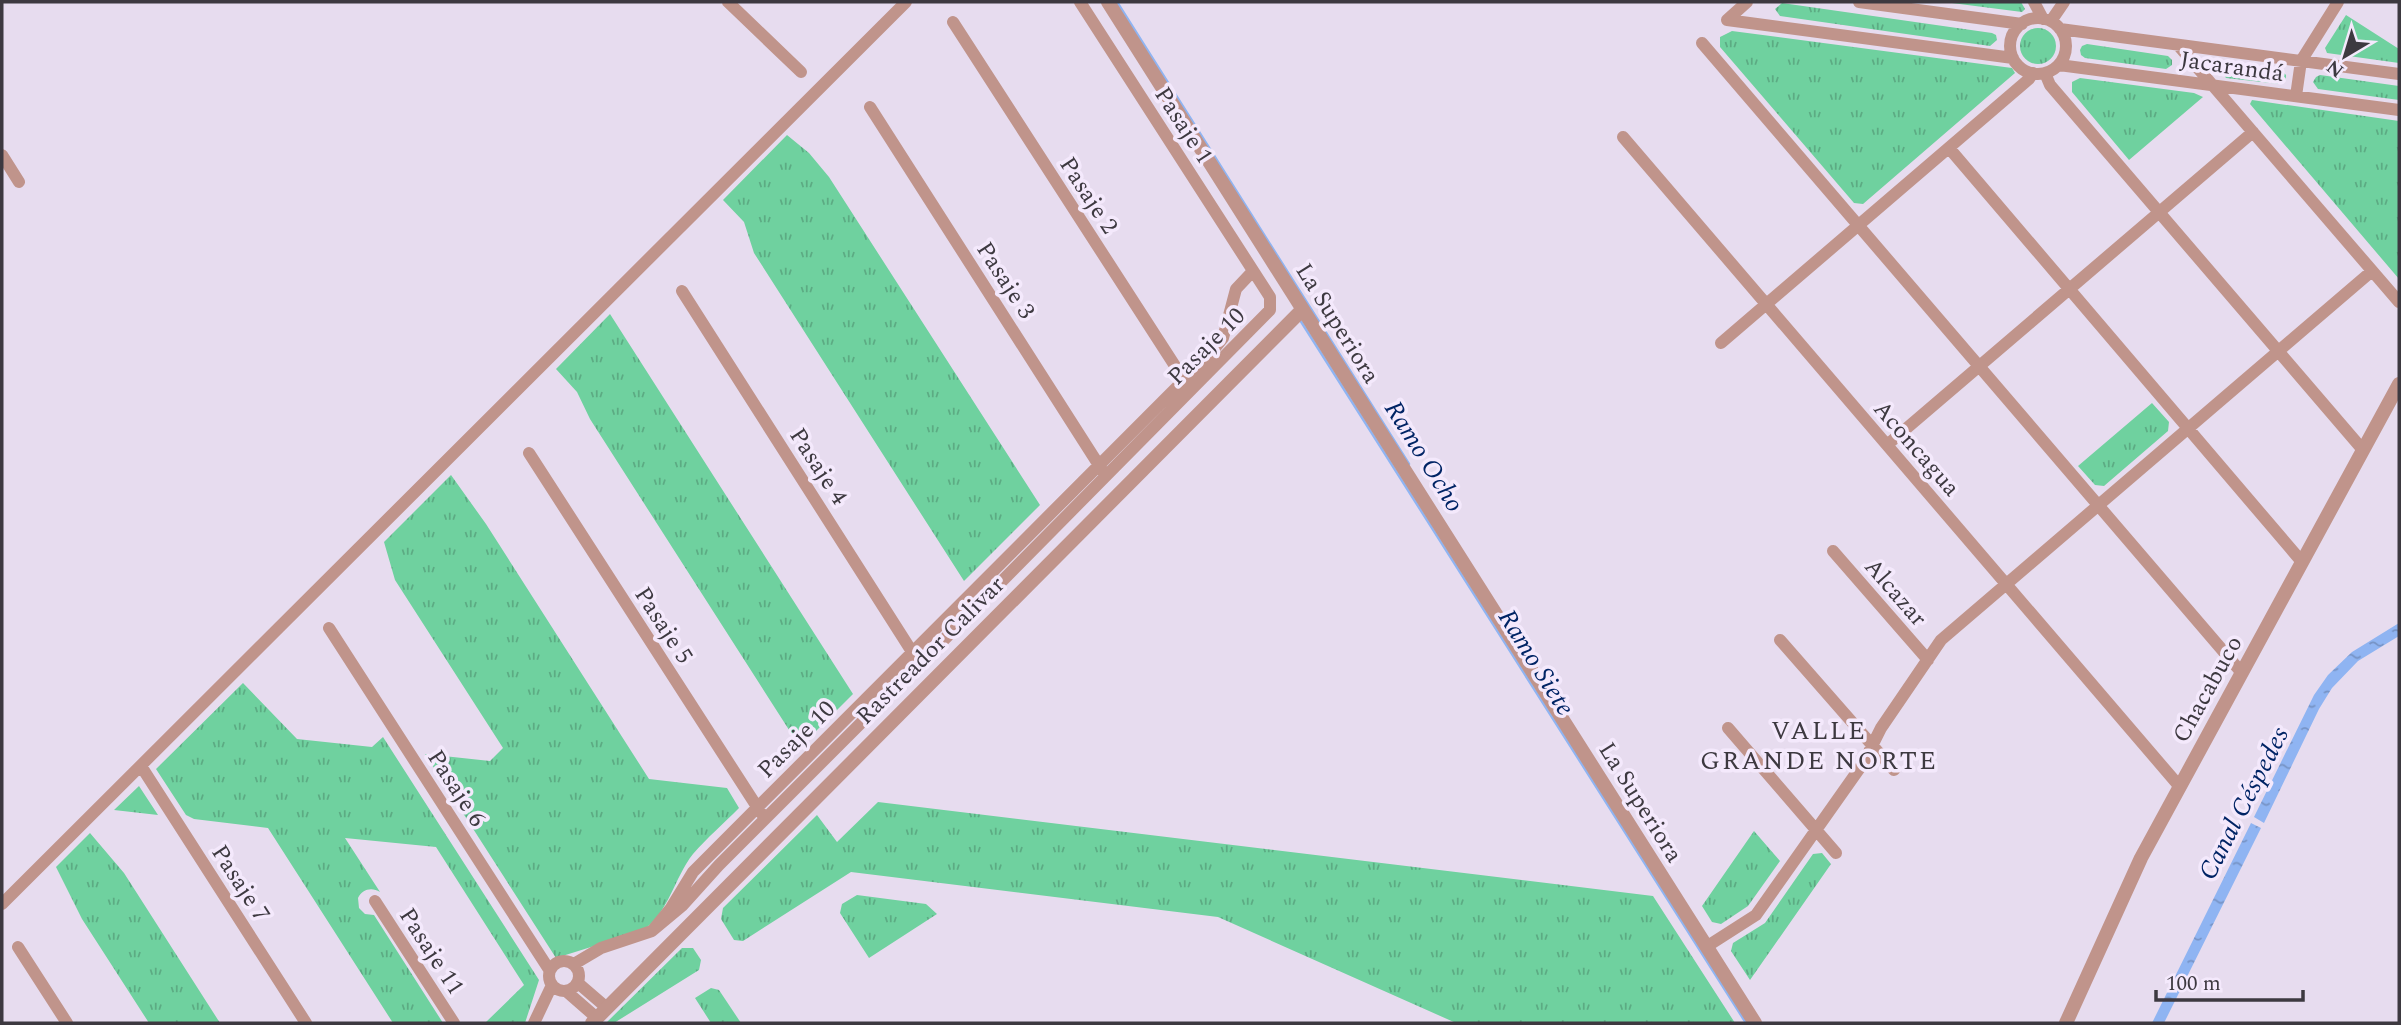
<svg xmlns="http://www.w3.org/2000/svg" width="2401" height="1025" font-family="Spectral,serif">
<style>
.park{fill:url(#park-tufts)}
.water{fill:url(#water-ripples)}
.lines{fill:none;stroke-linecap:round;stroke-linejoin:round}
.stream{stroke:#8fb4f2;stroke-width:2.5}
.minor{stroke:#c0948b;stroke-width:12}
.tertiary{stroke:#c0948b;stroke-width:14}
.labels{text-anchor:middle;stroke-width:7;stroke-linejoin:round;paint-order:stroke}
.street-label{font-size:24px;fill:#3d3940;stroke:#f4e9fc}
.water-label{font-size:26px;font-style:italic;fill:#002465;stroke:#f4e9fc}
.neighbourhood-label{font-size:26px;letter-spacing:2px;fill:#3d3940;stroke:#f4e9fc}
</style>
<defs>
<pattern id="park-tufts" width="24" height="20" patternUnits="userSpaceOnUse" patternTransform="scale(1.75)"><rect width="24" height="20" fill="#6fd19f"/><path d="M3 7l-1-3M5 7V3M7 7l1-3M15 17l-1-3M17 17v-4M19 17l1-3" fill="none" stroke="#5cab83"/></pattern>
<pattern id="water-ripples" width="26" height="14" patternUnits="userSpaceOnUse" patternTransform="scale(1.75)"><rect width="26" height="14" fill="#8fb4f2"/><path d="M2 4q2-2 4 0t4 0M15 11q2-2 4 0t4 0" fill="none" stroke="#7693c5"/></pattern>
</defs>
<rect width="100%" height="100%" fill="#e7dcef"/>
<path class="park" d="M1944 2H2021L2025 9 2022 12Z
M1782 3 1992 33 1996 35 1997 40 1990 46 1780 16 1775 9Z
M2346 15 2399 49V63L2327 53 2325 48Z
M2020 46a18 18 0 1 1 36 0a18 18 0 1 1-36 0Z
M1732 31 2012 68 2015 73 1863 204 1854 203 1720 47V37Z
M2087 44 2168 56 2172 60V65L2166 69 2085 58 2081 55 2080 50 2082 46Z
M2228 65 2282 71 2286 75V80L2280 84 2226 78 2221 71 2223 67Z
M2320 75 2399 86V100L2318 89 2313 82 2316 77Z
M2080 78 2194 93 2203 97 2129 160 2072 92V82Z
M2252 100 2399 121V279L2250 104Z
M787 135 809 153 829 177 1040 505 964 581 754 253 744 222 723 200Z
M610 314 853 694 800 747 590 419 577 392 556 369Z
M2152 403 2169 422 2168 431 2104 486 2095 485 2078 466Z
M451 475 486 524 649 779 727 788 739 808C724 823 707 838 693 854 674 878 669 913 642 931L556 958 425 754 490 761 503 748 395 580 384 542Z
M243 683 297 739 372 747 383 737 539 980 525 1023H485L524 985 436 847 345 838 380 892C372 887 362 889 358 898L359 908 365 914 374 915 443 1023H393L268 828 194 819 186 815 156 769Z
M139 786 158 815 114 810Z
M878 802 1653 896 1735 1023H1456L1218 917 851 872 743 941 734 940 721 919 723 908 817 815 837 842Z
M1754 831 1780 861 1748 906 1721 924 1712 922 1702 906Z
M90 833 124 873 220 1023H149L82 919 56 867Z
M1822 853 1831 864 1750 980 1731 951 1733 943 1765 923 1813 854Z
M857 895 926 904 937 914 869 958 840 913 842 904Z
M682 948H693L701 960 699 970 614 1023H606Z
M711 988 719 990 741 1023H711L695 998Z"/>
<path class="water" d="M2399 623V636L2358 661 2332 688 2319 709 2264 823 2254 817 2314 695 2328 675 2352 652Z
M2251 823 2261 828 2164 1023H2152Z"/>
<g class="lines">
<path class="stream" d="M1117 2 1409 464
M1300 320 1746 1023"/>
<path class="minor" d="M728 2 801 72
M1080 2 1270 297V310L920 664 719 865 682 906 652 931 671 908 693 872 1210 354 1223 338 1236 289 1253 271
M1859 2 2022 24
M2034 2 2043 19
M2010 46a28 28 0 1 1 56 0a28 28 0 1 1-56 0Z
M1727 20 2013 58
M1727 20 1747 2
M2051 21 2064 2
M953 22 1188 386
M2060 29 2399 74
M1702 43 2242 673
M2178 45 2399 302
M2059 65 2399 110
M2045 73 2050 85 2363 450
M2296 96 2301 61 2338 2
M870 107 1102 470
M1623 137 2180 787
M1949 148 2302 562
M2 155 19 182
M682 291 916 658
M1721 343 2029 79 2033 73
M1887 445 2253 132
M529 453 761 813
M1833 551 1928 660
M329 628 550 971
M1780 640 1894 770
M1728 728 1836 853
M141 766 306 1023
M375 901 454 1023
M2 904 906 2
M18 947 67 1023
M1706 947 1756 915 1864 762 1881 728 1941 640 2372 271
M549 976a15 15 0 1 1 30 0a15 15 0 1 1-30 0Z
M574 964 601 948 652 931
M578 983 607 1008
M566 991 597 1018
M534 1023 552 985"/>
<path class="tertiary" d="M1108 2 1755 1023
M592 1023 1302 310
M2066 1023 2141 858 2399 384"/>
</g>
<g class="labels">
<g class="street-label">
<text transform="translate(2232 66) rotate(8)" y="8">Jacarandá</text>
<text transform="translate(1184 125) rotate(57)" y="8">Pasaje 1</text>
<text transform="translate(1089 195) rotate(57)" y="8">Pasaje 2</text>
<text transform="translate(1006 280) rotate(57)" y="8">Pasaje 3</text>
<text transform="translate(1338 323) rotate(58)" y="8">La Superiora</text>
<text transform="translate(1206 346) rotate(-45)" y="8">Pasaje 10</text>
<text transform="translate(1917 448) rotate(49)" y="8">Aconcagua</text>
<text transform="translate(819 466) rotate(57)" y="8">Pasaje 4</text>
<text transform="translate(1896 592) rotate(49)" y="8">Alcazar</text>
<text transform="translate(664 625) rotate(57)" y="8">Pasaje 5</text>
<text transform="translate(930 650) rotate(-45)" y="8">Rastreador Calivar</text>
<text transform="translate(2207 689) rotate(-61)" y="8">Chacabuco</text>
<text transform="translate(796 739) rotate(-45)" y="8">Pasaje 10</text>
<text transform="translate(457 788) rotate(57)" y="8">Pasaje 6</text>
<text transform="translate(1641 802) rotate(58)" y="8">La Superiora</text>
<text transform="translate(241 883) rotate(57)" y="8">Pasaje 7</text>
<text transform="translate(432 951) rotate(57)" y="8">Pasaje 11</text>
</g>
<g class="water-label">
<text transform="translate(1425 456) rotate(58)" y="9">Ramo Ocho</text>
<text transform="translate(1537 662) rotate(58)" y="9">Ramo Siete</text>
<text transform="translate(2243 803) rotate(-63)" y="9">Canal Céspedes</text>
</g>
<g class="neighbourhood-label">
<text x="1819" y="739">VALLE<tspan x="1819" dy="30">GRANDE NORTE</tspan></text>
</g>
</g>
<rect width="2401" height="1025" fill="none" stroke="#3d3940" stroke-width="7"/>
<g transform="translate(2345 56) rotate(218)" stroke="#f4e9fc" stroke-width="5" paint-order="stroke">
<path d="M0-5L12 26L0 18L-12 26Z" fill="#3d3940"/>
<text y="-10" font-size="19" font-weight="bold" text-anchor="middle" fill="#3d3940">N</text>
</g>
<path d="M2156 990v10h147v-10" fill="none" stroke="#3d3940" stroke-width="3.5"/>
<text x="2166" y="990" font-size="21" fill="#3d3940" stroke="#f4e9fc" stroke-width="5" paint-order="stroke">100 m</text>
</svg>
